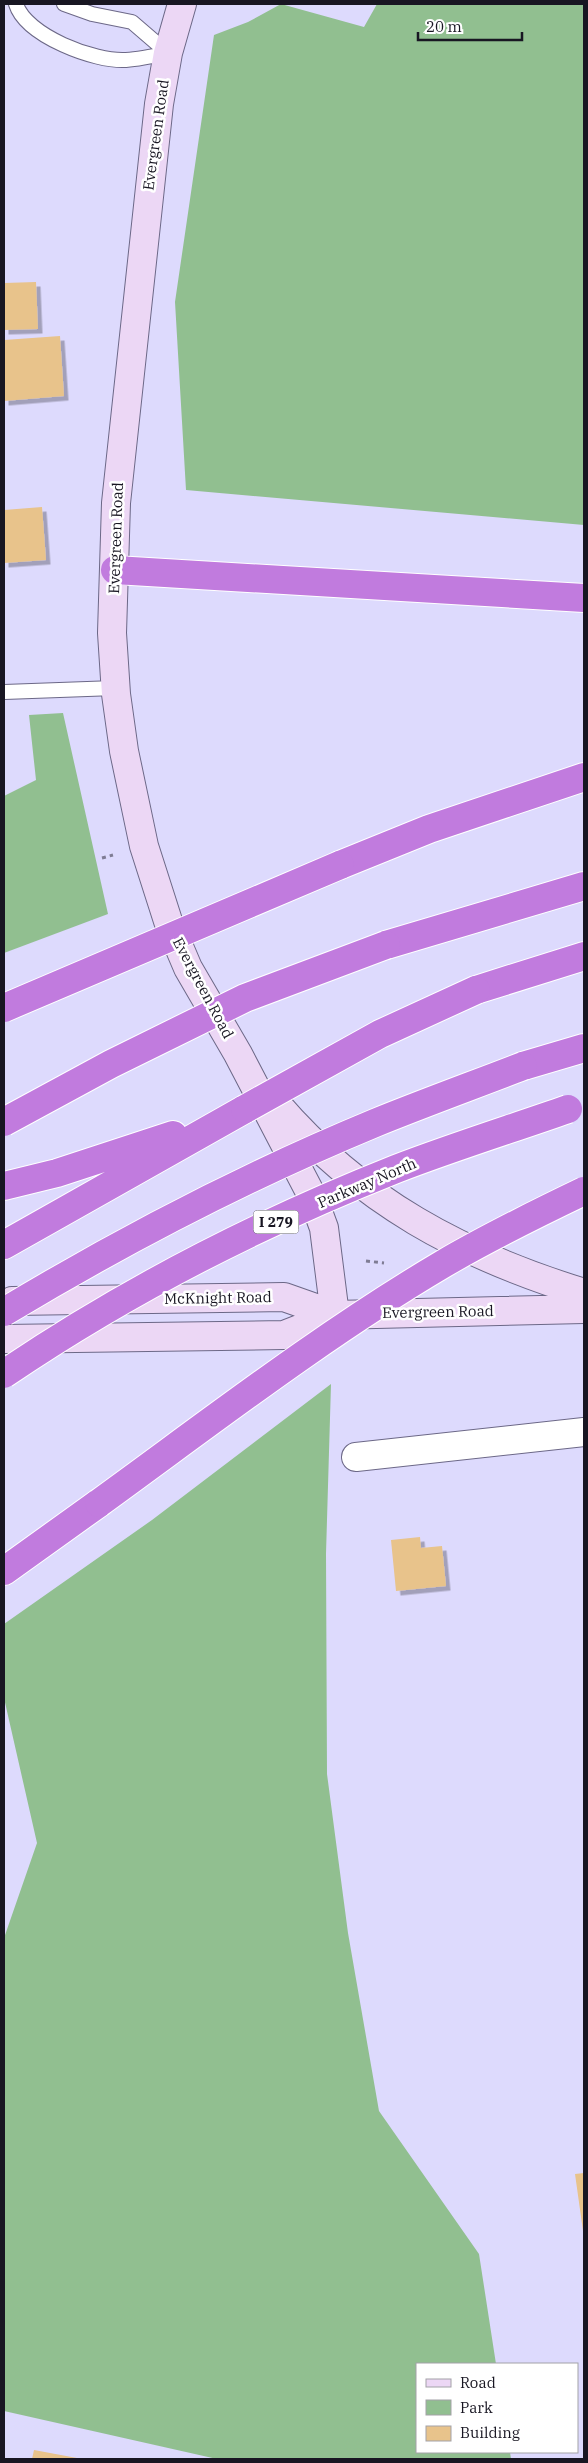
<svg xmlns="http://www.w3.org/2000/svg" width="588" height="2463" font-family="'IBM Plex Serif',serif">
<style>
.green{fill:#91bf90}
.building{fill:#e8c38b;filter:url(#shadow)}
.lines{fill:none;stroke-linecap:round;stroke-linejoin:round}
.service-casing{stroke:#6c6887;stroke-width:16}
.minor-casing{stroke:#6c6887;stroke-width:30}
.secondary-casing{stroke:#6c6887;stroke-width:30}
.motorway-casing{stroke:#fff;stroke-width:30}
.path{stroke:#7f7c94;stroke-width:3;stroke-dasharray:4 4;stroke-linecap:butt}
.service{stroke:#fff;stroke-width:14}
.minor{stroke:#fff;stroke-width:28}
.secondary{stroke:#ecd7f5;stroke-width:28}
.motorway{stroke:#c17bde;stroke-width:28}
.motorway-bridge-casing{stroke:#fff;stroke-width:30;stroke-linecap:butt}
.motorway-bridge{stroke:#c17bde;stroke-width:28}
.labels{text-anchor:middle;stroke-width:5;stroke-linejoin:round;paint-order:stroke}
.shield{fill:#fff;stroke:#5d5c64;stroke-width:1}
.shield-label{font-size:14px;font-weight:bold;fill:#181622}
.street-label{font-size:15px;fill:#181622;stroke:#fff}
</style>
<defs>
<filter id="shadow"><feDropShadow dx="4.5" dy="4.5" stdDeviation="0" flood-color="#0004"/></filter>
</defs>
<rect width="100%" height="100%" fill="#dddafd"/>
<path class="green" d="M281 4 364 27 377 4H584V525L186 490 175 302 214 35 248 22Z
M63 713 108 914 4 953V796L36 780 29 715Z
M331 1384 326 1554 327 1774 348 1933 379 2111 479 2254 496 2364H417V2452H510L511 2459H217L4 2411V1938L37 1843 4 1698V1624L152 1520Z"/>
<path class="building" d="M36 282 38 329 4 330V283Z
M60 336 64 396 4 401V340Z
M42 507 46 560 4 563V510Z
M420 1537 421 1548 442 1546 446 1586 396 1591 391 1540Z
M584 2173V2231H583L575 2174Z
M34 2450 77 2458V2459H32Z"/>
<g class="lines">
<defs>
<path id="service" d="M16 4C26 36 95 62 126 60 140 59 154 56 168 53
M64 4 92 14 132 22 168 53
M4 692 115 688"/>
<path id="minor" d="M356 1457 584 1432"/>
<path id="secondary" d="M182 4 168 53 159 104 116 503 112 633 116 694 124 751 144 846 168 921 188 968 238 1054 313 1198 324 1228 335 1315
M276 1103C361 1202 461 1255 584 1293
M12 1301 284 1297 335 1315
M4 1339 284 1335 335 1315 584 1309"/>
<path id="motorway" d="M115 570 584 598
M340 865 429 829 584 777
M386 945 584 886
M476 990 584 956
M523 1066 584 1048
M4 1186 57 1173 173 1135
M4 1245 245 1109
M4 1571 99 1503"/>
</defs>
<use href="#service" class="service-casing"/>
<use href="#minor" class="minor-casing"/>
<use href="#secondary" class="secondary-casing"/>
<use href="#motorway" class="motorway-casing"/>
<path class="path" d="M102 858 113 855
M366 1261 384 1263"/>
<use href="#service" class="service"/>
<use href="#minor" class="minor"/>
<use href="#secondary" class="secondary"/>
<use href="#motorway" class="motorway"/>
<defs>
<path id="motorway-bridge" d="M4 1008 340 865
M245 1109 380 1034 476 990
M4 1122 111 1064 245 998 386 945
M4 1312C122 1241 247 1176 375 1123 424 1103 474 1085 523 1066
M4 1374C125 1292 260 1223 396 1169 453 1147 511 1129 568 1109
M99 1503C212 1421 323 1335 443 1264 489 1237 536 1214 584 1191"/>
</defs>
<use href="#motorway-bridge" class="motorway-bridge-casing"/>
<use href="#motorway-bridge" class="motorway-bridge"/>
</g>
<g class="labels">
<rect class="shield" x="253.5" y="1210.5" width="45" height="23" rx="4"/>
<g class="shield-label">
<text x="276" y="1227">I 279</text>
</g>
<g class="street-label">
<text transform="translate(156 135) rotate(-82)" y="5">Evergreen Road</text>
<text transform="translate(116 538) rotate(-88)" y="5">Evergreen Road</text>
<text transform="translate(203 988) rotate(62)" y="5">Evergreen Road</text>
<text transform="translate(367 1183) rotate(-23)" y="5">Parkway North</text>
<text transform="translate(218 1298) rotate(-1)" y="5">McKnight Road</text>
<text transform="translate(438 1312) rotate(-1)" y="5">Evergreen Road</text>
</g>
</g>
<rect width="588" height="2463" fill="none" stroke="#181622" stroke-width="10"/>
<rect x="416" y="2363" width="162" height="90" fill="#ffffff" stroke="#a3a2a7"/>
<rect x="426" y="2379" width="25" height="8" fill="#ecd7f5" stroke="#a3a2a7"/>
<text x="460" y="2388" font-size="15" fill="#181622">Road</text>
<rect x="426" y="2400" width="25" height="15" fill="#91bf90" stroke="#a3a2a7"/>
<text x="460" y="2413" font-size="15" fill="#181622">Park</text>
<rect x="426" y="2426" width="25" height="15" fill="#e8c38b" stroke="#a3a2a7"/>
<text x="460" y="2438" font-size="15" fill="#181622">Building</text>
<path d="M418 32v8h104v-8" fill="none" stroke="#181622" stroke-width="2.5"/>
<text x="426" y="32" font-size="15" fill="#181622" stroke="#ffffff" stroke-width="4" paint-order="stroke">20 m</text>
</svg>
